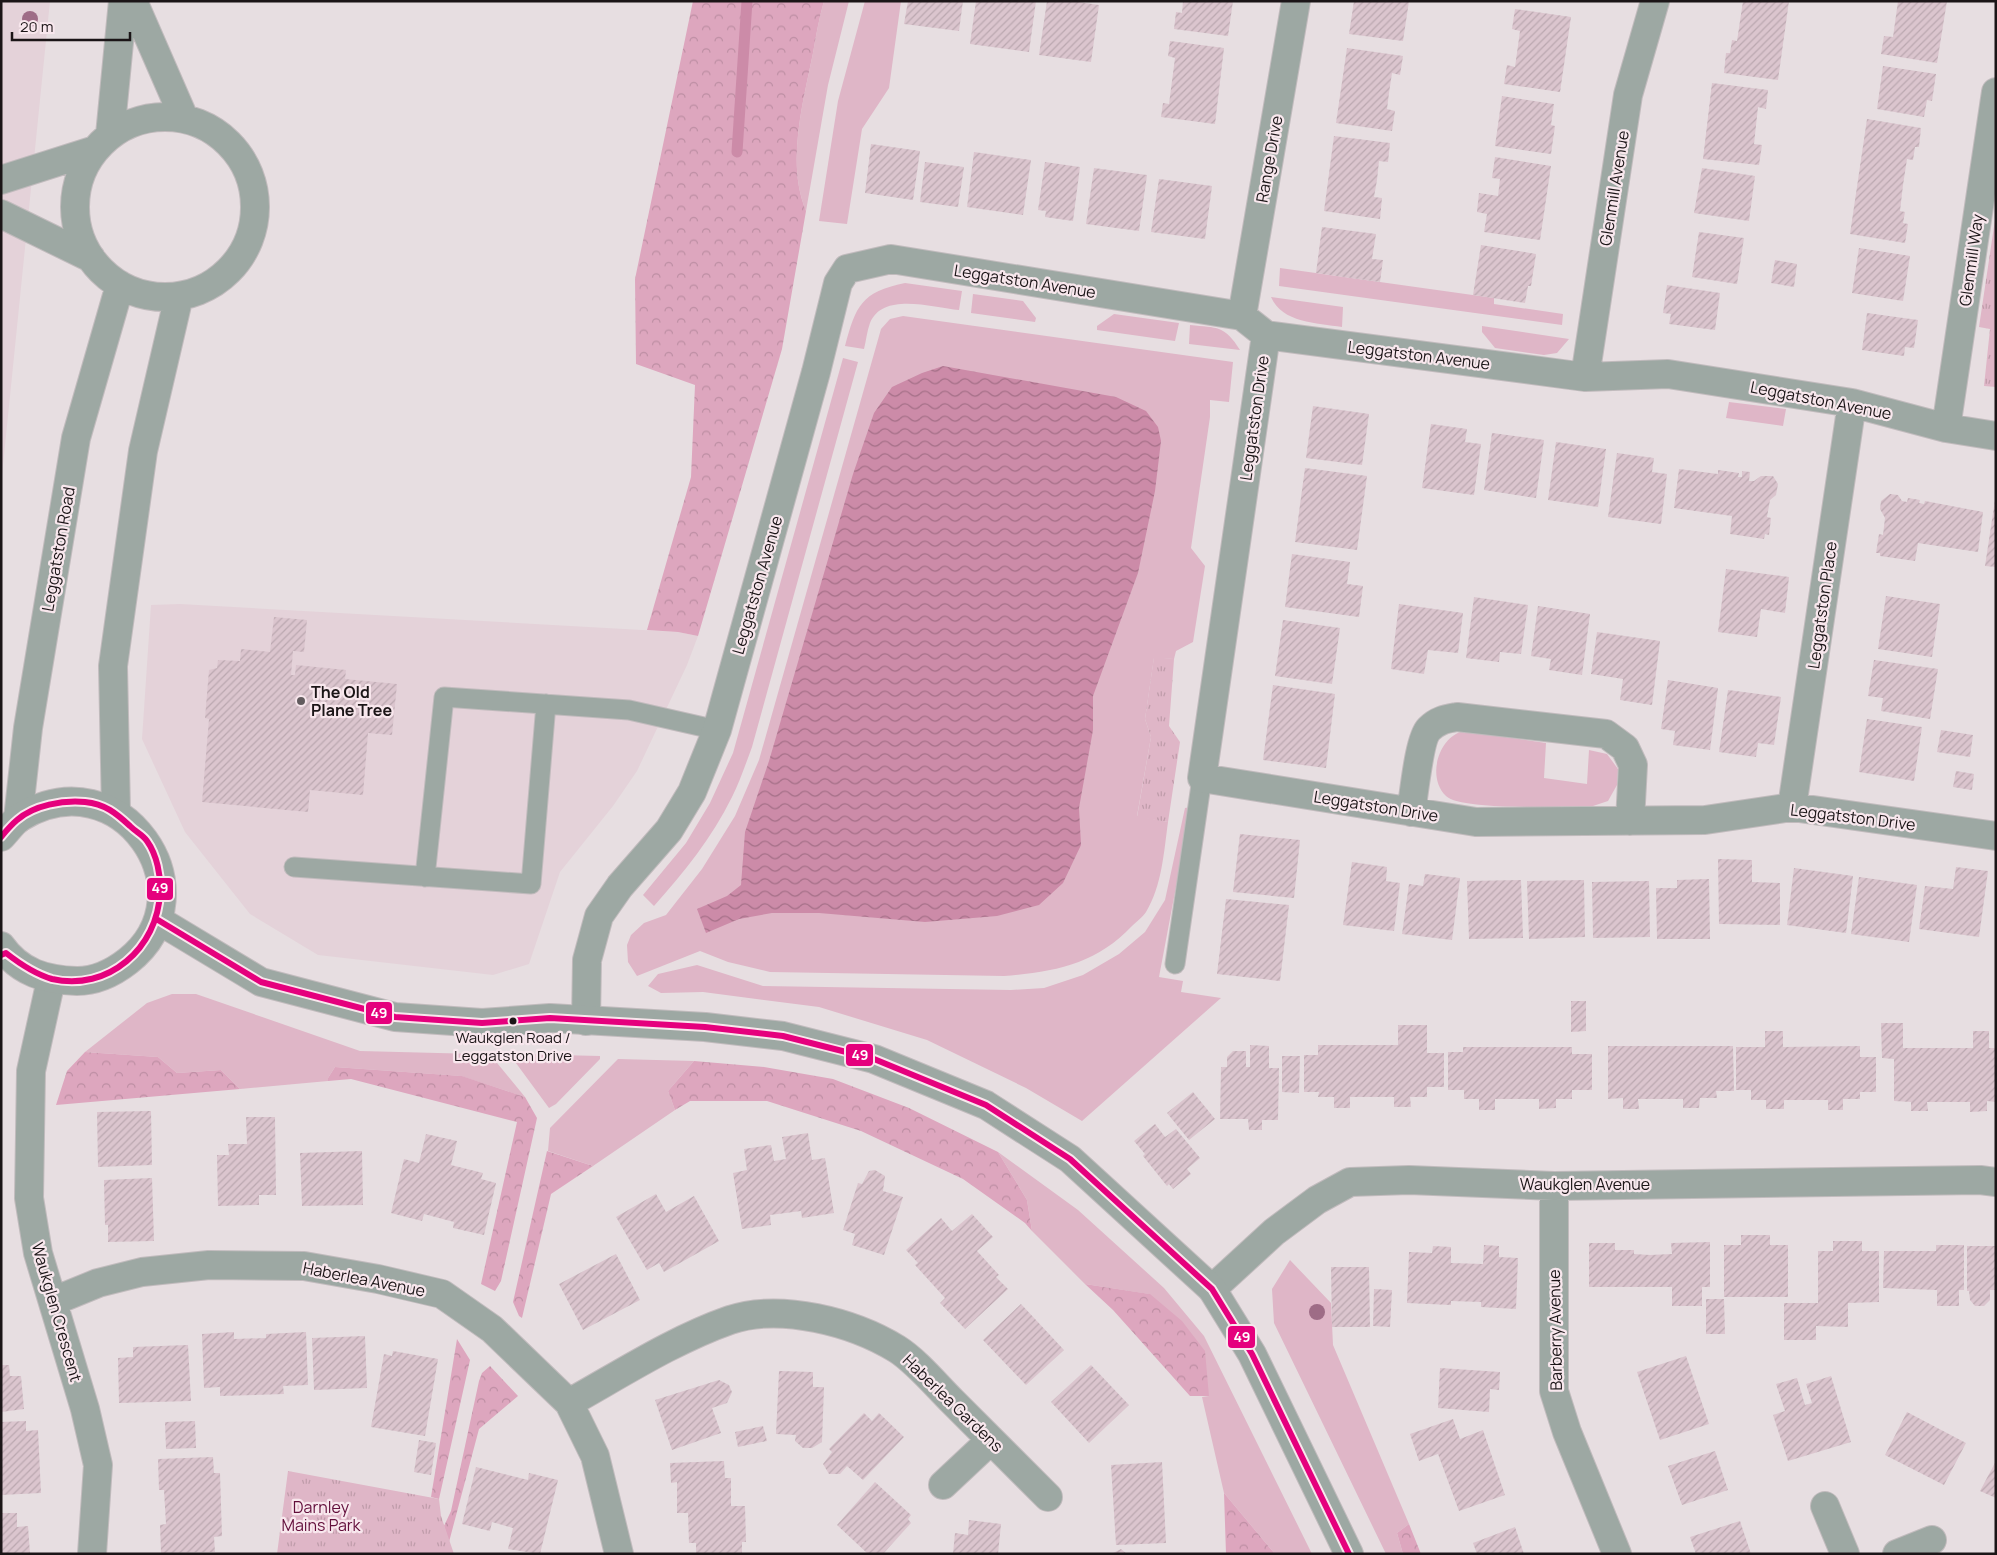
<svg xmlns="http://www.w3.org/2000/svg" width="1997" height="1555" font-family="Manrope,sans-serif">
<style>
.built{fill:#e4d2d9}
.green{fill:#dfb6c7}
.forest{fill:url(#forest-crowns)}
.park{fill:url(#park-tufts)}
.water{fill:url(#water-waves)}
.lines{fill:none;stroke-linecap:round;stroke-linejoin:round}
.stream{stroke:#cc8ba8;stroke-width:11}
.building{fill:url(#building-hatch)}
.service-casing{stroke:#c1bbbd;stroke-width:21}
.minor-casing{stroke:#c1bbbd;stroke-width:30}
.tertiary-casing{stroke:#c1bbbd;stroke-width:30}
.service{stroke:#9da8a3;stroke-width:19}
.minor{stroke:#9da8a3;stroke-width:28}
.tertiary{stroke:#9da8a3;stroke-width:28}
.bus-1-casing{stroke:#f8e7ed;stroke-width:10}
.bus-1{stroke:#e5007d;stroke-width:6}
.tree{fill:#9e6c86}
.poi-dot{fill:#625b5e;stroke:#f8e7ed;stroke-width:2}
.bus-dot{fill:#1b1517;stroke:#f8e7ed;stroke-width:2}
.labels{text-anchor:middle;stroke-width:4.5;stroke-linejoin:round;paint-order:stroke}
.bus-label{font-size:15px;fill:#1b1517;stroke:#f8e7ed}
.street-label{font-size:16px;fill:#1b1517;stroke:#f8e7ed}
.poi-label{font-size:16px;font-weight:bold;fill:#1b1517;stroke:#f8e7ed;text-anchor:start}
.park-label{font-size:16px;fill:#620e3b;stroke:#f8e7ed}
.line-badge{stroke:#f8e7ed;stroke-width:2}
.badge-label{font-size:14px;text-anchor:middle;font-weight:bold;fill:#fff}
</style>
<defs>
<pattern id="forest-crowns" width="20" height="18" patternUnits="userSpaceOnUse" patternTransform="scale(1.25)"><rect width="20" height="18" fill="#dda6be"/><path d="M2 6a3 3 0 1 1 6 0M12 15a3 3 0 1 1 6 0" fill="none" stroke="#bd8ea3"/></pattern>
<pattern id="park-tufts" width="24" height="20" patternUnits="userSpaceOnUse" patternTransform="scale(1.25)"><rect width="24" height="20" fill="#dfb6c7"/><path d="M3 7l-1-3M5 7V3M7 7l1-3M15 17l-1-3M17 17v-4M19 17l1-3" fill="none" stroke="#bf9caa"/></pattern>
<pattern id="water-waves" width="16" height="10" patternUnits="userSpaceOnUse" patternTransform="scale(1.25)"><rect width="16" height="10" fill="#cc8ba8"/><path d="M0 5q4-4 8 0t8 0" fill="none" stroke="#a57088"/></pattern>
<pattern id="building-hatch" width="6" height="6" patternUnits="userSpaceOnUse" patternTransform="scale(1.25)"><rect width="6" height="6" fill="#dbc5ce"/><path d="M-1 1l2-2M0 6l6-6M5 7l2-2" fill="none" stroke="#bba8b0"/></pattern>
</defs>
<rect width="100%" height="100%" fill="#e7dee1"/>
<path class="built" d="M1 1H50L1 485Z
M180 604 678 632 698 636 687 665 637 771 613 806 560 872 529 964 493 975 318 955 250 914 185 832 142 739 151 605Z"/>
<path class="green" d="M824 1H849L828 85 806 211C786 163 803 103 813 53 816 36 819 18 824 1Z
M865 1H901L889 88 862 129 847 224 819 221 838 101Z
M1280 268 1494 298V304L1563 314 1562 325 1279 286Z
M905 283 962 291 959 310C934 308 883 291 870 323 867 331 866 341 864 349L845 346C856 306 861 292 905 283Z
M973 294 1023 301 1036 318 1035 322 971 313Z
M1271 297 1343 307 1342 327C1317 323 1282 323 1271 297Z
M1114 314 1179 323 1175 341 1097 330V326Z
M903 316 1233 362 1229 402 1210 400V417L1191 548 1205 566 1193 642 1176 651 1174 659 1154 658 1145 719 1151 737 1137 816 1168 822C1164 851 1162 886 1146 912 1143 917 1137 921 1132 926 1096 964 1055 972 1004 976L770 972 728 962 700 951 637 976 628 962 627 945 631 935 644 923 666 915 702 869 735 816 759 760 881 329 890 319Z
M1190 325C1218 328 1224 325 1240 350L1189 344Z
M1482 326 1569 339 1557 353 1544 355 1495 348 1482 332Z
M843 358 858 362 752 747C746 763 740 781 732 797 712 838 684 872 654 906L643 895 686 843 710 803 733 753Z
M1729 402 1786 409 1783 426 1726 418Z
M1464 731 1546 743 1544 778 1587 784 1589 750 1607 754 1618 769 1617 785 1608 801 1590 807C1563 806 1462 811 1446 796 1426 777 1439 736 1464 731Z
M1191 807 1159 977 1183 981 1181 992 1221 998 1082 1121 1026 1088 927 1040 819 1007 703 992 661 993 648 986 658 974 697 965 763 986 1011 990 1044 988 1083 975 1119 954 1145 932 1165 900 1185 808Z
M172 994H196L360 1051 477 1054 493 1058 525 1097 461 1076 335 1067 328 1078V1081L240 1089 221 1070 177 1073 158 1057 85 1052 147 1003Z
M516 1054 600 1056V1059L556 1104 549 1108 513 1059Z
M618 1059 694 1061 668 1091 675 1110 593 1166 548 1151 550 1128Z
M998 1152 1078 1210 1164 1288 1204 1336 1312 1554H1275L1224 1493 1202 1397 1209 1396 1149 1294 1085 1284 1032 1231 1027 1200Z
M1290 1260 1331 1303 1333 1345 1409 1524 1397 1533 1403 1554H1386L1274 1323 1272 1289Z"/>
<path class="forest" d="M693 1H824C819 18 816 36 813 53 803 103 786 163 806 211L782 349 698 636 678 632 647 630 691 477 695 385 636 364 635 279Z
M85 1052 158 1057 177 1073 221 1070 240 1089 56 1105 67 1071Z
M694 1061 764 1067 833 1079 909 1108 998 1152 1027 1200 1032 1231 1025 1223 963 1179 861 1131 767 1101H690L675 1110 668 1091Z
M335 1067 462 1076 525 1097 537 1118 501 1281 495 1291 481 1284 517 1122 351 1079 328 1081V1078Z
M547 1151 593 1166 551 1194 522 1318 519 1316 513 1302Z
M1085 1284 1150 1294 1182 1321 1205 1351 1209 1396H1190L1113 1310Z
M457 1339 470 1360 439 1499 431 1497Z
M490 1366 518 1396 479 1429 449 1542 444 1526 451 1511 479 1381 482 1373Z
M1224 1493 1275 1554H1226Z
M1409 1524 1421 1554H1403L1397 1533Z"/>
<path class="park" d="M1996 213V387L1984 386 1990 329 1979 327Z
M1154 657 1174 659 1169 726 1180 742 1168 822 1137 817 1151 737 1145 719Z
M288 1471 439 1499 441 1516 454 1554H277Z"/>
<path class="water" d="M943 366 1116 397 1146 411 1158 427 1161 441 1155 491 1138 573 1093 696V730L1079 808 1081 845 1063 883 1039 905 997 916 925 922 819 913H772L739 919 706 933 697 909 727 896 741 885 745 832 769 761 853 474 874 413 892 387 922 373Z"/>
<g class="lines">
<path class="stream" d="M737 152 747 1"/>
</g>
<path class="building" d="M908 1H963L959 31 904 24Z
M976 1H1036L1029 52 970 44Z
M1047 1H1072L1099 5 1091 62 1039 55Z
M1183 1H1233L1228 36 1174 29 1176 12 1182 13Z
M1354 1H1409L1403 41 1349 34Z
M1743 1H1789L1778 80 1724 73 1726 53H1730L1732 40 1737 41Z
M1898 1H1947L1937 63 1881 54 1884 36 1893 37Z
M1515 9 1571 17 1560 92 1504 84 1507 65 1515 67 1520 31 1512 29Z
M1170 41 1224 48 1215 124 1161 117 1163 103 1169 104 1175 58 1168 56Z
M1347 48 1403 56 1400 75 1392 73 1389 93 1387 109 1395 111 1392 131 1336 123Z
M1883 66 1936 74 1932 101 1927 100 1924 117 1877 109Z
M1712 83 1768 90 1766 109 1758 107 1754 144 1762 145 1759 165 1703 159Z
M1502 96 1554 104 1551 125 1555 126 1551 154 1495 146Z
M1867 119 1921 128 1919 147H1915L1913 160 1907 159 1903 185 1900 211 1905 212 1903 223 1908 224 1905 243 1850 234Z
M1334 136 1390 143 1388 162 1379 161 1377 180 1374 197 1382 198 1380 219 1324 211Z
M871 144 920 151 913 200 865 193Z
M974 152 1031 160 1023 215 967 207Z
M1495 157 1551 166 1540 240 1484 232 1487 214 1477 212 1478 202 1479 193 1498 196 1500 179 1492 178Z
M925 162 964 167 958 207 920 202Z
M1045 162 1080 167 1073 221 1045 217 1046 211 1038 210Z
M1094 168 1147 175 1139 231 1086 224Z
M1702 168 1755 176 1749 221 1694 213Z
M1159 179 1212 186 1205 239 1151 232Z
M1322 227 1376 234 1372 259 1383 260 1380 282 1316 273Z
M1699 232 1744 238 1737 284 1692 277Z
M1481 245 1536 254 1531 286H1528L1525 303 1473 295Z
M1859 248 1910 256 1903 301 1852 293Z
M1775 260 1797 264 1794 287 1771 283Z
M1667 285 1720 293 1715 330 1669 324 1671 314 1663 313Z
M1867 313 1918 320 1914 348 1905 347 1904 356 1862 350Z
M1313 406 1369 414 1362 465 1306 458Z
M1431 424 1467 429 1465 442 1481 444 1474 495 1422 488Z
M1492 433 1544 440 1536 498 1484 490Z
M1556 442 1606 449 1598 507 1548 500Z
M1617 453 1654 458 1652 472 1667 474 1661 524 1608 517Z
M1305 468 1367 476 1357 550 1295 542Z
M1679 469 1718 474V470L1739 473 1738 477H1742V471L1750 472 1749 481H1754L1761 476H1773L1778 484 1776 495 1770 500 1767 517 1771 518 1769 535 1765 534 1764 539 1730 534 1732 516 1674 508Z
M1890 494 1898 495 1902 501 1907 502 1908 498 1920 500 1919 503 1924 504 1925 501 1983 512 1978 552 1918 543 1915 561 1880 556V553H1876L1879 534 1883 535 1885 518 1880 509 1881 501Z
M1995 500H1996V567L1985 566Z
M1292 554 1350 562 1347 584 1363 586 1359 617 1285 607Z
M1726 569 1789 577 1785 613 1761 609 1757 637 1718 632Z
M1886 596 1940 604 1932 657 1878 649Z
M1474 597 1528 605 1521 654 1500 652 1499 662 1466 658Z
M1399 604 1463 613 1458 653 1428 650 1424 674 1391 669Z
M1538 606 1590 614 1582 675 1549 670 1551 659 1531 656Z
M274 617 307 620 304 652 293 651 291 675H295L296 665 346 670 345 679 397 684 392 735 368 733 363 795 310 790 308 812 202 802 209 719 205 718 209 670 217 668 218 660 240 661 241 649 270 652Z
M1283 620 1340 628 1332 684 1275 676Z
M1597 632 1660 641 1652 705 1620 700 1623 679 1591 674Z
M1874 660 1938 669 1930 719 1881 711 1883 698 1868 696Z
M1668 680 1718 688 1710 750 1673 745 1675 731 1661 729Z
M1273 685 1335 694 1326 768 1263 760Z
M1728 690 1781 697 1774 745 1758 743 1756 757 1719 752Z
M1867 719 1922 727 1914 781 1859 772Z
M1941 730 1973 735 1970 757 1937 752Z
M1956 771 1974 774 1972 790 1953 787Z
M1240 834 1300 840 1294 898 1233 892Z
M1718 859 1752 860V882L1780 883V925L1719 924Z
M1352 862 1387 867 1386 881 1400 883 1394 931 1343 925Z
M1956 867 1988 871 1979 937 1919 929 1925 886 1953 889Z
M1794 868 1853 876 1846 933 1787 925Z
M1425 874 1460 878 1452 940 1402 934 1409 884 1423 886Z
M1859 877 1917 885 1909 942 1851 934Z
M1709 879 1710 939H1657L1656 888H1677V880Z
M1521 880 1523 938 1469 939 1467 881Z
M1584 880 1585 937 1529 939 1527 881Z
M1649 881 1650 937 1593 938 1592 882Z
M1226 899 1289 905 1280 981 1217 974Z
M1571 1001H1586V1031L1571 1032Z
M1881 1023H1903V1048H1973V1031H1989V1048H1996V1102L1987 1101V1111L1970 1112V1102H1927L1928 1111H1911V1102L1894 1101V1059L1882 1058Z
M1398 1025H1427V1053H1444V1087H1427V1097H1410L1411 1107H1394V1097H1350V1108H1334V1097H1318L1319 1092H1304V1055H1318V1045H1398Z
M1765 1031H1783V1047L1860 1046V1057H1876V1092H1860V1099H1843V1110H1828V1100H1784V1109H1766V1100H1751V1090H1736V1047H1765Z
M1250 1045 1269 1046V1068H1279L1278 1120H1262V1130H1249L1248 1119H1220L1221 1067H1227V1057L1233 1051H1246V1067H1250Z
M1608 1046H1733L1734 1091H1716L1717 1098H1700L1699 1108H1683V1099H1638L1639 1109H1623V1098L1608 1099Z
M1463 1047H1572V1054H1592V1090H1572V1099H1556V1108L1539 1109V1099H1495V1110H1479V1099H1464V1090H1448V1052H1463Z
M1282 1056H1300L1299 1093 1282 1092Z
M1193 1092 1215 1119 1189 1140 1167 1113Z
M151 1111 152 1165 98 1167 97 1112Z
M246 1117H275L276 1195H259V1205L218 1206 217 1155H229L228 1144H247Z
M1155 1124 1165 1137 1176 1129 1200 1158 1187 1169 1191 1174 1173 1189 1169 1184 1167 1186 1143 1156 1145 1154 1134 1141Z
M808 1133 812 1160 825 1158 834 1213 802 1218 801 1211 770 1215 771 1225 742 1229 733 1173 747 1170 744 1149 771 1145 774 1161 786 1159 782 1137Z
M426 1134 457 1141 451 1165 483 1173 481 1179 496 1183 484 1235 453 1228 454 1222 424 1214 422 1221 391 1213 404 1159 419 1163Z
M362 1151 363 1205 302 1206 300 1153Z
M875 1170 885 1176 883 1191 903 1197 884 1255 852 1245 855 1234 843 1230 858 1183 862 1184 869 1171Z
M152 1178 154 1241 108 1242V1225H105L104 1180Z
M656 1194 666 1212 694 1196 719 1241 664 1272 659 1263 647 1270 616 1217Z
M972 1214 993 1237 977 1251 999 1275 996 1277 1008 1289 965 1329 940 1303 945 1298 915 1265 918 1263 906 1250 941 1218 952 1231Z
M1741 1235H1770V1245H1788V1297H1724V1245H1741Z
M1833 1241H1862V1251H1879V1302L1848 1303V1327L1816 1326V1340H1784V1303H1818V1251H1833Z
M1710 1242V1287H1702V1306H1672V1287H1589V1243H1615V1250H1634V1254L1650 1255 1672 1254 1671 1243Z
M1484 1245 1499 1246V1257L1518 1258 1516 1309 1481 1307V1302L1451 1301V1305L1407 1303 1409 1252 1432 1253 1433 1246 1451 1247V1263L1483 1264Z
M1936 1245H1964V1290H1959V1306H1937V1290L1883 1288 1884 1251H1936Z
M1967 1246H1996V1290H1990V1300L1984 1306H1975L1970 1300 1969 1291H1967Z
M616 1254 640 1300 583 1330 559 1284Z
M1331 1267H1369L1370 1327H1332Z
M1374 1289 1392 1290 1390 1327 1373 1326Z
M1706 1299H1724L1725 1334H1706Z
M1021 1304 1064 1350 1026 1385 983 1340Z
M234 1332V1339L266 1338V1334L306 1332 308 1385 283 1386 284 1394 220 1396V1387L204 1388 202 1334Z
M365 1336 367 1388 314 1390 312 1338Z
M188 1345 191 1401 119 1403 118 1358 133 1357V1347Z
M393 1351 438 1359 425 1436 371 1427 384 1354 392 1356Z
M1686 1356 1709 1424 1660 1440 1637 1372Z
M1 1365H9L10 1376H21L24 1409 1 1412Z
M1091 1365 1129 1405 1089 1443 1051 1402Z
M1440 1368 1500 1372 1499 1390 1490 1389 1489 1412 1438 1408Z
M779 1371 813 1372V1387H824L822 1442 812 1448H803L795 1441 796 1435 776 1434Z
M1831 1376 1851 1442 1788 1461 1773 1415 1785 1411 1776 1384 1797 1378 1805 1405 1812 1403 1806 1384Z
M719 1380 729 1385 732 1392 727 1403 712 1408 721 1433 672 1450 655 1400Z
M1907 1412 1966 1443 1944 1485 1885 1455Z
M864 1413 872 1421 879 1413 904 1437 863 1480 847 1466 840 1474H829L823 1464 832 1452 829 1449Z
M1453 1419 1460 1439 1483 1430 1505 1495 1459 1511 1438 1454 1419 1461 1410 1434Z
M26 1421V1431L38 1430 41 1493 1 1495V1422Z
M195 1421 196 1448 166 1449 165 1422Z
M763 1426 767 1441 738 1447 735 1432Z
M419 1440 436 1443 431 1475 414 1472Z
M1715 1451 1728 1490 1682 1505 1668 1466Z
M213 1457 214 1473H220L222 1536 214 1537 215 1552 161 1553 160 1525 166 1524 164 1490H159L158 1459Z
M724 1461 725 1478H731V1506H745L746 1542H742V1554H696V1543H689L688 1513H677V1482L671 1483 670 1463Z
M1996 1461V1498L1980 1491Z
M1162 1462 1166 1543 1116 1545 1111 1465Z
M476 1467 528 1480 529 1473 558 1480 540 1554 508 1549 513 1528 492 1522 490 1531 462 1524Z
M875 1482 911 1515 908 1519 911 1523 883 1554H868L837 1525Z
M1 1513H17V1527L28 1526 30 1554H1Z
M969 1520 1001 1524 998 1554H953L955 1533 968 1535Z
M1740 1521 1751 1554H1696L1690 1537Z
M1515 1527 1524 1554H1477L1473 1543Z
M1121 1549 1127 1554H1111Z"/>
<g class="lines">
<defs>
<path id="service" d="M294 867 531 884 546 704
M425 877 444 697 629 710 717 730
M1175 964 1202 778"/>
<path id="minor" d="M133 1 184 118
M75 207a90 90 0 1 1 180 0a90 90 0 1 1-180 0Z
M110 135 123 1
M1 180 95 150
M1 214 91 258
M1242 316 1296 1
M1266 335 1202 778 1476 822 1705 820 1792 807 1996 836
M1585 377 1628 95 1655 1
M1946 428 1996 92
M1792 807 1852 403
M116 812 113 666 143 451 179 296
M1411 812C1414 795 1419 739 1429 729 1438 720 1446 719 1457 717L1606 734 1625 748 1633 765 1630 821
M18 819 28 728 76 438 120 285
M51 980 31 1071 29 1198 38 1253 85 1409 98 1465 92 1554
M586 1021 587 960 599 916 620 886 669 830 692 792 717 730 816 372 838 283 847 269 891 259 1242 316 1266 335 1585 377 1668 374 1852 403 1946 428 1996 436
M1554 1186V1391L1567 1432 1617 1554
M1212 1289 1274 1232 1317 1200 1350 1182 1409 1180 1554 1186 1980 1180 1996 1182
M54 1301 98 1283 142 1272 209 1265 304 1266 378 1279 442 1294 492 1329 569 1403 595 1456 619 1554
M569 1403C621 1374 673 1340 730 1320 781 1303 853 1322 897 1349 916 1361 936 1385 952 1401 984 1433 1016 1465 1048 1497
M943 1485 991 1440
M1825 1506 1845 1554
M1897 1554 1932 1540"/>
<path id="tertiary" d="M1 837C7 831 13 822 19 818 121 754 214 893 128 961 114 972 96 981 77 981 46 980 20 973 1 946
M158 920 261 982 395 1017 482 1023 550 1018 705 1027 783 1036 874 1059 986 1105 1070 1159 1212 1289 1252 1354 1349 1554"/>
</defs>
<use href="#service" class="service-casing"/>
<use href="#minor" class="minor-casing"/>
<use href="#tertiary" class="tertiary-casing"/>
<use href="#service" class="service"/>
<use href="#minor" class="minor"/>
<use href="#tertiary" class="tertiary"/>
<defs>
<path id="bus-1" d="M1 837C6 831 11 825 17 820 34 805 63 800 85 802 105 804 116 813 130 826 136 832 143 835 147 841 157 855 161 876 160 892 158 948 108 992 52 979 35 974 20 964 6 953L1 955
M158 920 261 982 395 1017 482 1023 550 1018 705 1027 783 1036 874 1059 986 1105 1070 1159 1212 1289 1252 1354 1349 1554"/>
</defs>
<use href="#bus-1" class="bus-1-casing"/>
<use href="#bus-1" class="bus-1"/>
</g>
<g class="tree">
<circle cx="30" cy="19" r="8"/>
<circle cx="1317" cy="1312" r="8"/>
</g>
<circle class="poi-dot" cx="301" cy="701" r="5"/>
<circle class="bus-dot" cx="513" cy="1021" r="4.5"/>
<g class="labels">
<g class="bus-label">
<text x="513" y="1043">Waukglen Road /<tspan x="513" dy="18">Leggatston Drive</tspan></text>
</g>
<g class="street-label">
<text transform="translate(1269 159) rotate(-80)" y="6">Range Drive</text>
<text transform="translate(1614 188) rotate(-81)" y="6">Glenmill Avenue</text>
<text transform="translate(1971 260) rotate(-82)" y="6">Glenmill Way</text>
<text transform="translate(1025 281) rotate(9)" y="6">Leggatston Avenue</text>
<text transform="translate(1419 355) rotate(7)" y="6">Leggatston Avenue</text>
<text transform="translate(1821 400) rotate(11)" y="6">Leggatston Avenue</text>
<text transform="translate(1254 418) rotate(-82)" y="6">Leggatston Drive</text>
<text transform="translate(58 549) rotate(-80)" y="6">Leggatston Road</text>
<text transform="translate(757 585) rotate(-74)" y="6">Leggatston Avenue</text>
<text transform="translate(1822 605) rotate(-82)" y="6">Leggatston Place</text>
<text transform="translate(1376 806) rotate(9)" y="6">Leggatston Drive</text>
<text transform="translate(1853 817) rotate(7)" y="6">Leggatston Drive</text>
<text x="1585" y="1190">Waukglen Avenue</text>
<text transform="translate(364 1279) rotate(11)" y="6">Haberlea Avenue</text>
<text transform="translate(57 1312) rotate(74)" y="6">Waukglen Crescent</text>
<text transform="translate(1555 1330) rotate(-91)" y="6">Barberry Avenue</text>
<text transform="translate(953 1403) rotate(44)" y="6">Haberlea Gardens</text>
</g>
<g class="poi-label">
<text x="311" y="698">The Old<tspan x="311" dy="18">Plane Tree</tspan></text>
</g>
<g class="park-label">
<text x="321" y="1513">Darnley<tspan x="321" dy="18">Mains Park</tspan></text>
</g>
</g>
<g class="line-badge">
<rect x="146" y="877" width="28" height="24" rx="5" fill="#e5007d"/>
<rect x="365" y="1001" width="28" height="24" rx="5" fill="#e5007d"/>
<rect x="845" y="1043" width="29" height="24" rx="5" fill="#e5007d"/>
<rect x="1227" y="1325" width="29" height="24" rx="5" fill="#e5007d"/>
</g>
<g class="badge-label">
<text x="160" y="893">49</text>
<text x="379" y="1018">49</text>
<text x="860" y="1060">49</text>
<text x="1242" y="1342">49</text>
</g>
<rect width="1997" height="1555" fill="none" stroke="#1b1517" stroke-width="5"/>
<path d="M12 32v8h118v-8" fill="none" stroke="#1b1517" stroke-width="2.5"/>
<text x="20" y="32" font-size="15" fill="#1b1517" stroke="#f8e7ed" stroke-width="4" paint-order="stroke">20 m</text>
</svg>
